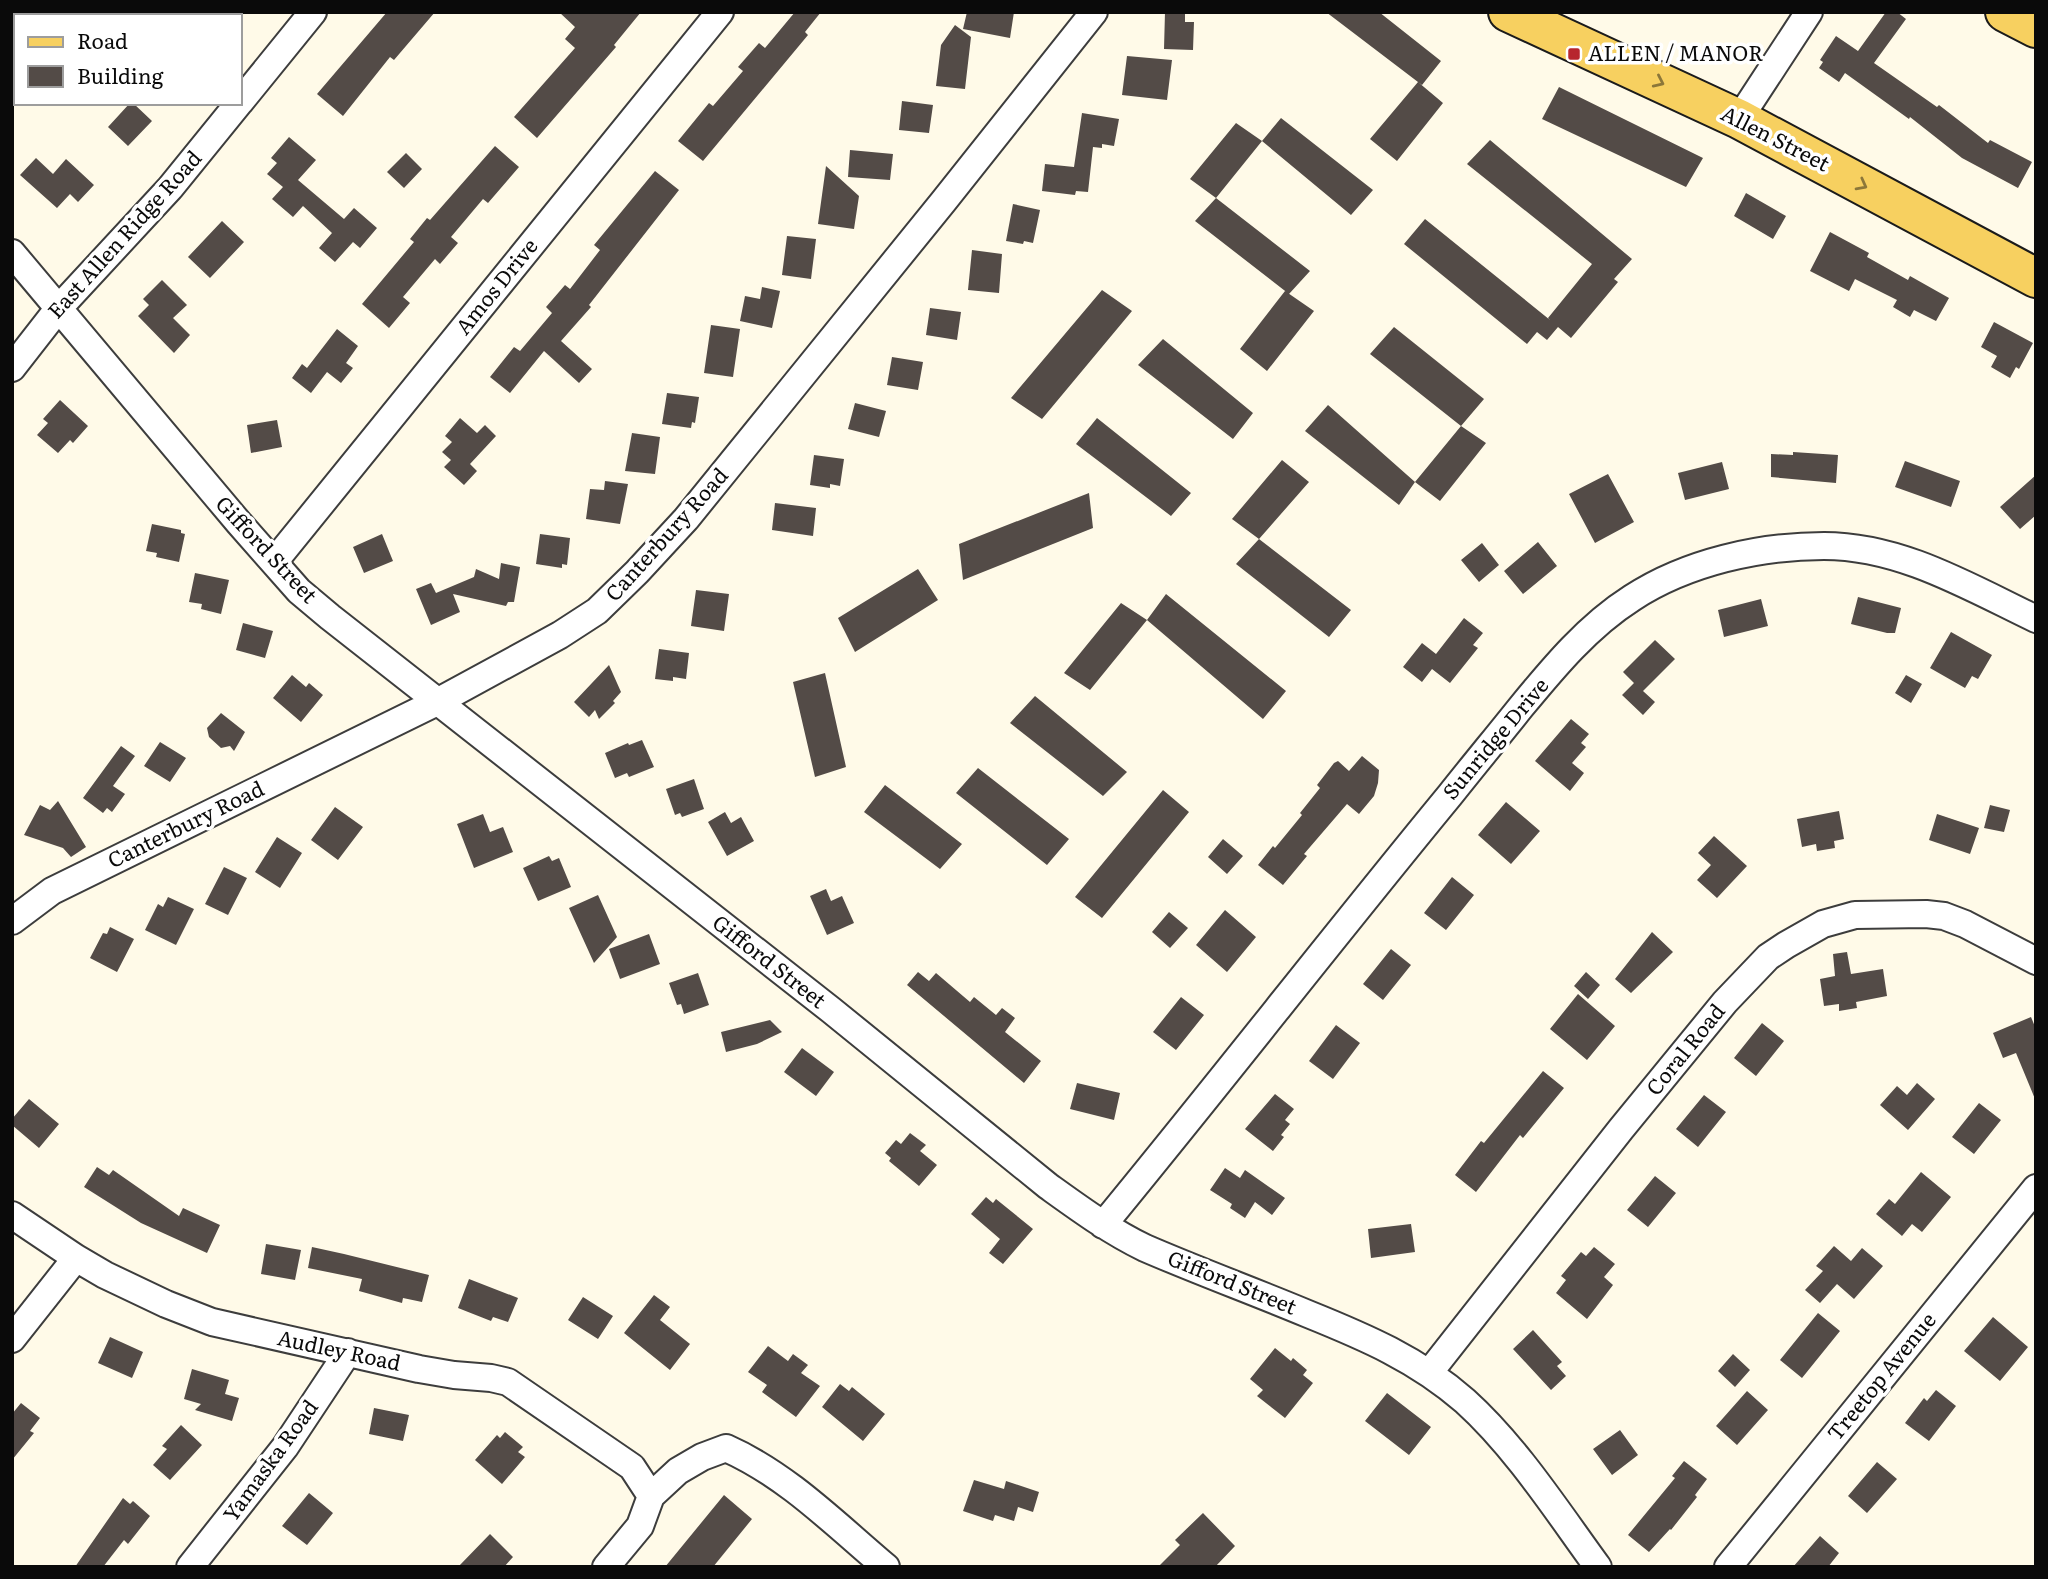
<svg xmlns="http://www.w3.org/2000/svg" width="2048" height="1579" font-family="Literata,serif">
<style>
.building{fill:#534b47}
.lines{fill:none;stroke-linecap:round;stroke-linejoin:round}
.minor-casing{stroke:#3d3d3d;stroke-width:30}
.primary-casing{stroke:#1b1b1b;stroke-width:42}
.minor{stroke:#fff;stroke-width:26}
.primary{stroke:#f7d060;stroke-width:38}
.oneway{stroke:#8c7739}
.poi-dot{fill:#b7252e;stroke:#fff;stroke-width:2.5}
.labels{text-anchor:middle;stroke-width:7;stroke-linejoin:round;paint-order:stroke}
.poi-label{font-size:21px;fill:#0a0a0a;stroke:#fff;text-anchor:start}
.street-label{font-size:21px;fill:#0a0a0a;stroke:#fff}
</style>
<rect width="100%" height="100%" fill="#fffae8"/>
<path class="building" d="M387 12H435L394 60 390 57 343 116 317 94Z
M559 12H641L614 45 616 47 537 138 514 117 575 48 565 39 575 27Z
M795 12H821L805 32 808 35 703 161 678 141 709 103 713 106 743 71 738 67 759 43 765 48Z
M967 12H1014L1010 38 963 29Z
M1165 12H1185V22H1194L1193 50 1164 49Z
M1326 12H1379L1441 61 1422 85 1418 82 1443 103 1397 161 1370 139 1418 82Z
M1886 12H1897L1906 19 1874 63 1937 107 1939 105 1988 143 1990 140 2032 162 2018 188 1962 158 1910 117 1909 119 1845 73 1839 82 1819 68 1823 62 1820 60 1836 36 1858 51Z
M955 25 971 37 965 89 936 86 941 45Z
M1127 56 1172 60 1167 100 1122 95Z
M1559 87 1703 158 1686 187 1542 119Z
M902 101 933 105 929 133 899 130Z
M130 103H133L152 121 128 146 108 127Z
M1082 113 1119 119 1114 146 1102 144V148L1093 147 1088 192 1076 191 1075 195 1042 191 1045 164 1074 167Z
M1281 118 1373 190 1351 215 1262 141Z
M1236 123 1262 141 1216 198 1190 179Z
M289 137 316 160 298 180 344 219 354 208 377 228 360 248 353 242 335 262 319 248 332 233 303 206 293 217 272 199 283 187 267 174 277 163 271 158Z
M1490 140 1632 259 1614 279 1618 282 1571 338 1558 327 1547 340 1537 332 1527 344 1404 244 1425 219 1550 320 1548 318 1592 264 1467 164Z
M495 146 519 167 488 203 483 199 451 237 458 243 440 264 435 259 403 297 410 303 389 328 362 304 414 242 410 239 427 218 430 220Z
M850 150 893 154 890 180 848 177Z
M406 153 422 169 404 188 387 172Z
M36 158 53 174 66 159 94 185 78 202 70 194 57 208 20 175Z
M826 166 859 196 854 229 818 224Z
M655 171 679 190 589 305 591 307 561 341 592 369 579 383 544 351 510 393 490 377 514 347 520 351 552 313 546 307 565 285 570 289 600 250 594 245Z
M1746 193 1786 216 1773 239 1734 216Z
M1216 198 1310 271 1289 294 1195 221Z
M1013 204 1040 210 1033 243 1024 241 1023 244 1006 241Z
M222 221 244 242 210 278 188 257Z
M1830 232 1869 253 1867 257 1908 280 1910 276 1949 298 1936 321 1914 310 1910 317 1893 307 1897 300 1855 279 1849 291 1810 271Z
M787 236 816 239 811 279 782 275Z
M972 250 1002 254 999 293 968 290Z
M162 280 187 305 173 318 190 335 174 353 138 316 149 305 143 299Z
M762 287 780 291 772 328 740 321 745 296 760 299Z
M1102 290 1132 311 1042 419 1011 398Z
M1285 291 1314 311 1267 371 1240 349Z
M930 308 961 312 957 340 926 335Z
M1994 322 2033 343 2019 369 2016 367 2010 378 1991 367 1997 356 1981 347Z
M711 325 740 329 733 377 704 373Z
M1394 327 1484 399 1461 426 1370 354Z
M337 329 358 346 346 363 353 368 341 383 327 372 311 393 292 378 302 364 307 368Z
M1163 339 1253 413 1233 439 1138 365Z
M892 357 923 362 918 390 887 385Z
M667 393 699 397 695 423 692 422 691 428 662 424Z
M60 400 88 426 73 443 70 440 58 453 37 435 48 423 43 419Z
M855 403 886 411 879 437 848 429Z
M1328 405 1415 482 1399 505 1305 431Z
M460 418 477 433 485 425 496 436 470 464 477 471 464 485 444 467 451 460 442 452 452 442 445 436Z
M1097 418 1191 493 1171 516 1076 444Z
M277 420 282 447 251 453 247 425Z
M1461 426 1486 443 1440 501 1415 482Z
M632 433 660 437 655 474 625 471Z
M1793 452 1838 455 1836 483 1771 477V454L1793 455Z
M814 455 844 459 840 486 830 484V488L810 485Z
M1282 460 1309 482 1259 539 1232 519Z
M1905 461 1960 481 1951 507 1895 487Z
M1722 462 1729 489 1685 500 1678 473Z
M1608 474 1634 522 1595 543 1569 494Z
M2036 475V515L2020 529 2000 507Z
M605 481 628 484 620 524 586 519 590 489 604 490Z
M1089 493 1093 528 963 580 959 544Z
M775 503 816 508 813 536 772 530Z
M152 524 181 530V533L185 534 179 562 156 557 157 553 146 551Z
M382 534 393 561 364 573 353 547Z
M540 534 570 538 567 565 562 564V568L536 564Z
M1259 539 1351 610 1329 637 1236 564Z
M1538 542 1557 566 1523 594 1504 571Z
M1482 543 1499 565 1479 582 1461 560Z
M501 563 520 567 514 602H508L506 606 453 594 460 612 431 625 416 589 431 583 436 593 474 577 476 569 499 579Z
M918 569 938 600 855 652 838 618Z
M195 573 229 580 221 614 201 609 202 604 189 602Z
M696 590 729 594 724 631 691 626Z
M1166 594 1286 691 1263 719 1147 620Z
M1858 597 1901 608 1895 633H1887L1851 624Z
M1761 599 1768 626 1724 637 1718 610Z
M1121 603 1147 620 1090 690 1064 673Z
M1464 618 1483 633 1473 645 1478 648 1450 683 1432 669 1422 682 1403 667 1422 643 1436 654Z
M243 623 273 631 265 658 236 650Z
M1951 632 1992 655 1978 679 1972 676 1965 688 1930 668Z
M1655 640 1675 659 1643 691 1655 702 1643 715 1622 695 1634 683 1623 672Z
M659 649 689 653 686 679 673 677V681L655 679Z
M609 665 621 692 613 701 615 703 599 719 595 710 589 717 574 702Z
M825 673 846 767 815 777 793 682Z
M292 675 306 687 309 683 323 695 301 722 273 698Z
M1906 675 1922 684 1911 703 1895 693Z
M1035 696 1127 772 1103 796 1010 723Z
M221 713 245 732 234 751 230 746 221 748 209 737 207 728Z
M1571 719 1589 734 1581 743 1586 747 1572 763 1584 773 1570 791 1535 761Z
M642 740 654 767 629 777 627 773 615 778 605 753 628 743 629 745Z
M160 742 186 758 170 782 144 766Z
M121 746 135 756 113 786 125 794 112 812 107 808 103 813 83 798Z
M1362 756 1379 770 1378 783 1374 796 1359 814 1347 804 1304 854 1307 856 1283 885 1258 865 1273 846 1275 848 1302 815 1300 813 1320 788 1317 785 1334 763 1338 761 1349 771Z
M978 768 1069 839 1047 865 956 793Z
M694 779 704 809 682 817 680 813 675 815 666 789Z
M885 785 962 844 940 869 864 812Z
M1163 790 1189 812 1102 918 1075 897Z
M58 801 86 847 71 857 63 848 24 835 40 805 50 810Z
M1506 802 1540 831 1511 864 1478 835Z
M1990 805 2010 810 2004 832 1984 828Z
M335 807 363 827 338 860 311 840Z
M1839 811 1844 839 1834 841 1835 848 1817 851 1816 844 1802 847 1797 819Z
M725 812 731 823 741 817 754 841 727 856 708 822Z
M483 814 490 832 503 827 513 852 474 868 457 824Z
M1937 814 1979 828 1970 854 1929 840Z
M1714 836 1747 866 1717 898 1697 880 1711 865 1698 853Z
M277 837 302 853 280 888 255 872Z
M1223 839 1243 856 1227 874 1208 857Z
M549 856 552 861 559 858 571 887 538 901 523 868Z
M224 867 247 878 228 915 205 904Z
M1452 877 1474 895 1446 930 1424 913Z
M826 889 831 901 842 896 854 923 827 935 810 896Z
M598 895 617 937 594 963 569 908Z
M168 897 194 909 176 945 145 930 158 904 163 907Z
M1225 910 1256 937 1227 972 1196 945Z
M1169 912 1188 928 1170 948 1152 932Z
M110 927 134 939 117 972 90 958 103 933 107 934Z
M1652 932 1673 952 1631 993 1615 979Z
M649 934 660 964 620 979 609 949Z
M1391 949 1411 965 1383 1000 1363 984Z
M1847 952 1851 974 1883 969 1887 996 1856 1002 1857 1008 1839 1011V1004L1824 1006 1820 979 1835 976 1833 954Z
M918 972 929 981 936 973 970 1002 974 997 996 1015 1002 1008 1015 1018 1005 1032 1041 1061 1024 1083 907 985Z
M1586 972 1600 985 1588 999 1574 986Z
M698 973 709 1005 684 1014 681 1004 677 1005 669 983Z
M1578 994 1615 1026 1587 1060 1550 1029Z
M1181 997 1204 1015 1176 1050 1153 1032Z
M2031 1017 2036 1029 2035 1099 2016 1053 2003 1058 1993 1033Z
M770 1020 782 1032 757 1044 726 1052 721 1032Z
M1762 1023 1784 1041 1756 1076 1734 1058Z
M1336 1025 1360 1043 1333 1079 1309 1061Z
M802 1048 834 1072 816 1096 784 1072Z
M1543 1071 1564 1088 1523 1138 1520 1135 1476 1192 1455 1175 1481 1141 1484 1143Z
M1077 1083 1120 1093 1114 1120 1070 1109Z
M1917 1083 1935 1099 1908 1130 1880 1105 1897 1086 1907 1095Z
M1275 1094 1294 1109 1285 1120 1290 1124 1281 1135 1284 1137 1273 1151 1245 1129Z
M1704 1095 1726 1112 1698 1147 1676 1129Z
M29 1099 59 1124 39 1148 12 1125V1119Z
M1979 1103 2001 1120 1974 1154 1952 1137Z
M910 1133 926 1145 920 1151 937 1165 919 1186 889 1161 891 1158 885 1153 896 1140 901 1144Z
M97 1167 109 1175 113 1170 179 1216 183 1208 220 1225 207 1253 141 1223 84 1187Z
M1225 1168 1240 1178 1245 1170 1285 1198 1272 1215 1255 1202 1245 1218 1230 1208 1232 1204 1210 1190Z
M1921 1172 1951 1197 1922 1232 1912 1224 1902 1236 1876 1214 1889 1199 1895 1204Z
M1655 1176 1676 1193 1648 1227 1627 1210Z
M986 1197 993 1203 996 1199 1033 1229 1003 1264 989 1253 1000 1239 971 1214Z
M1411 1224 1415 1252 1371 1258 1368 1229Z
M266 1244 301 1250 295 1280 261 1274Z
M1834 1246 1851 1261 1862 1248 1883 1266 1854 1299 1837 1284 1820 1303 1805 1290 1823 1271 1816 1266Z
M312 1247 344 1254 429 1275 422 1302 403 1298 402 1303 359 1291 362 1279 308 1268Z
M1594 1247 1615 1264 1604 1277 1613 1285 1587 1319 1556 1293 1566 1280 1561 1276 1581 1252 1586 1256Z
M469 1279 518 1298 508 1322 493 1317 491 1321 458 1308Z
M654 1295 670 1307 660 1320 690 1344 670 1370 624 1333Z
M583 1297 613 1316 598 1339 568 1320Z
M1818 1313 1840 1331 1802 1378 1780 1360Z
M1993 1317 2028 1347 2000 1381 1964 1351Z
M1533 1330 1562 1362 1557 1366 1566 1376 1551 1390 1513 1349Z
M110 1337 143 1352 132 1378 98 1363Z
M768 1346 788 1361 793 1354 808 1365 801 1373 820 1386 796 1417 762 1392 767 1385 748 1372Z
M1275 1348 1291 1361 1293 1358 1307 1370 1303 1375 1313 1383 1285 1418 1257 1396 1263 1390 1250 1379Z
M1733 1354 1750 1370 1735 1387 1718 1371Z
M192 1369 229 1380 225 1394 239 1398 232 1421 195 1410 201 1404 184 1399Z
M840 1384 849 1391 852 1387 885 1414 863 1441 822 1407Z
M1936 1390 1956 1406 1929 1441 1905 1423 1924 1398 1927 1401Z
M1747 1391 1768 1410 1737 1445 1716 1426Z
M1387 1393 1431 1427 1409 1455 1365 1421Z
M21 1403 40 1418 30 1431 34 1433 12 1460V1414Z
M374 1408 409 1415 403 1441 369 1434Z
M181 1425 202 1445 170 1480 153 1465 167 1449 162 1446Z
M1620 1430 1638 1455 1612 1475 1593 1449Z
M505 1432 523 1447 518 1452 525 1457 502 1484 475 1460 497 1435 500 1438Z
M1684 1461 1707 1479 1695 1495 1697 1497 1671 1530 1670 1529 1649 1552 1628 1535 1675 1478 1672 1476Z
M1877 1462 1897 1479 1867 1513 1848 1496Z
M974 1480 1004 1489 1006 1481 1039 1492 1033 1512 1018 1507 1014 1521 995 1515 993 1521 963 1511Z
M309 1493 333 1513 307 1545 282 1526Z
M724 1495 752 1519 713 1567H665Z
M123 1498 130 1504 133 1501 150 1516 128 1544 124 1540 103 1567H75Z
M1203 1513 1235 1546 1215 1567H1158L1180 1545 1175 1540Z
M490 1534 513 1557 504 1567H458Z
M1820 1536 1839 1553 1828 1567H1793Z"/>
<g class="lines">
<defs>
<path id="minor" d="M240 102 313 12
M1739 119 1809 12
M12 253 239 523 299 591 330 617 831 1010 1048 1186C1080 1209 1110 1231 1145 1248 1198 1271 1253 1291 1308 1314 1365 1337 1417 1359 1465 1401 1516 1447 1557 1511 1598 1567
M12 368 58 309 170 188 239 103
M274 562 720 12
M12 921 52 891 437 702 560 635 597 611 637 572 686 519 943 202 1094 12
M12 1215 76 1258 105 1275 166 1304 212 1322 419 1369 454 1375 491 1378 508 1382 632 1467 651 1496
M1103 1225C1220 1083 1333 937 1450 795 1473 766 1497 737 1521 707 1554 667 1588 626 1632 598 1687 562 1760 546 1824 546 1901 546 1969 587 2036 619
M12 1339 76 1258
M1429 1373 1621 1129 1725 1002 1768 957 1786 945 1823 924 1855 915 1926 914 1944 916 1965 924 2036 961
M190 1567 285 1447 348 1352
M606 1567 640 1526 651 1496 678 1471 702 1457 726 1448C787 1475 835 1524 886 1567
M1728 1567 2036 1188"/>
<path id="primary" d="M1508 12 1739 119 2036 278
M2005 12 2036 28"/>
</defs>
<use href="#minor" class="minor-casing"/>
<use href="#primary" class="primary-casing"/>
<use href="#minor" class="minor"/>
<use href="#primary" class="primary"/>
</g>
<defs><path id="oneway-chevron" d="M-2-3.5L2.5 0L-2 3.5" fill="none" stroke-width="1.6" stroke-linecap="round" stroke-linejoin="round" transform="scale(1.75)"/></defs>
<g class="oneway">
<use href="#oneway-chevron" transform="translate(1659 82) rotate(25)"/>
<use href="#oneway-chevron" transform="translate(1862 185) rotate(28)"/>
</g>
<rect class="poi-dot" x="1567" y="47" width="14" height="14" rx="3.5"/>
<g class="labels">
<g class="poi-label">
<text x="1588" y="61">ALLEN / MANOR</text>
</g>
<g class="street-label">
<text transform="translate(1775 139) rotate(27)" y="7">Allen Street</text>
<text transform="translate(125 235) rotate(-48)" y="7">East Allen Ridge Road</text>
<text transform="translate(497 287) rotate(-51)" y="7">Amos Drive</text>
<text transform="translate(667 535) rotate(-48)" y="7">Canterbury Road</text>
<text transform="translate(266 550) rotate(47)" y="7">Gifford Street</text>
<text transform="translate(1496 739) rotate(-50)" y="7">Sunridge Drive</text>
<text transform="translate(186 825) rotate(-26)" y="7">Canterbury Road</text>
<text transform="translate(769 962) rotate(38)" y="7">Gifford Street</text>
<text transform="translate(1686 1050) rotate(-51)" y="7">Coral Road</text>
<text transform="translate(1232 1283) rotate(22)" y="7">Gifford Street</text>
<text transform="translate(339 1351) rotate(12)" y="7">Audley Road</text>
<text transform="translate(1882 1377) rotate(-51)" y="7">Treetop Avenue</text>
<text transform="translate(271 1461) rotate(-54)" y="7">Yamaska Road</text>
</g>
</g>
<rect width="2048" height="1579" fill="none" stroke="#0a0a0a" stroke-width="28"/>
<rect x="14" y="14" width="228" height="91" fill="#ffffff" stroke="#9d9d9d" stroke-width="2"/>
<rect x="28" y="37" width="35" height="10" fill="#f7d060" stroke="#9d9d9d" stroke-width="2"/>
<text x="77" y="49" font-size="21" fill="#0a0a0a">Road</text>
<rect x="28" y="66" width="35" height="21" fill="#534b47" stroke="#9d9d9d" stroke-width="2"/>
<text x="77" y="84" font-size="21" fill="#0a0a0a">Building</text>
</svg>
